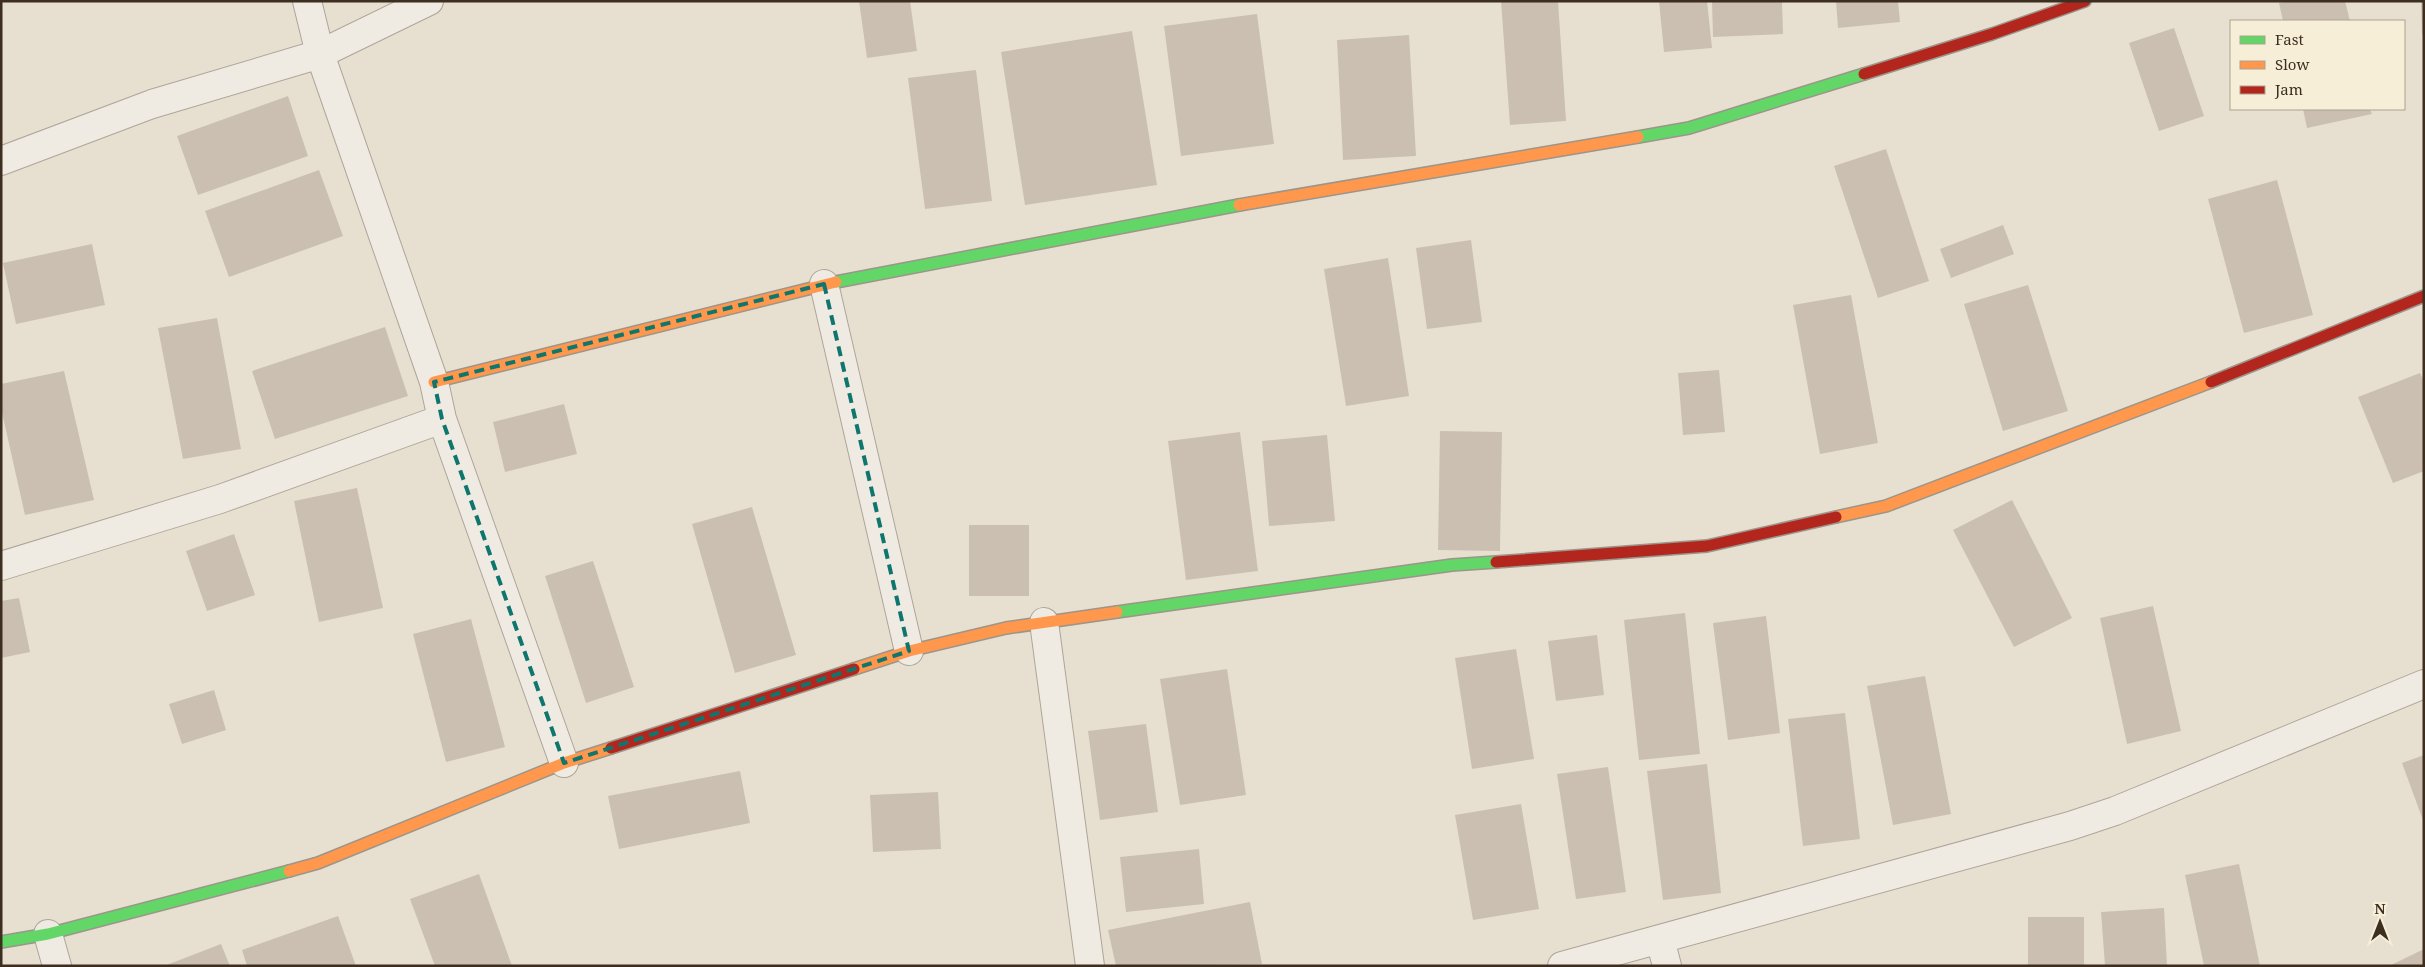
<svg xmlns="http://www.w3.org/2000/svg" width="2425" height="967" font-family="'Noto Serif',serif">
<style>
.building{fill:#cbbfb2}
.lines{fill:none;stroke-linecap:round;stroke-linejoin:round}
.street-casing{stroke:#ada599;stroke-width:30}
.fast-casing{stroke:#9c958a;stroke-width:14}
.slow-casing{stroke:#9c958a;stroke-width:14}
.jam-casing{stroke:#9c958a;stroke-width:14}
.street{stroke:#efebe3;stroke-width:28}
.fast{stroke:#63d668;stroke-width:11}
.slow{stroke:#ff974d;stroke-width:11}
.jam{stroke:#b3261e;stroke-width:11}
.marked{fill:none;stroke:#0f766e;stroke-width:4;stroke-dasharray:10 6;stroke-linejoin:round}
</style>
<rect width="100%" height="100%" fill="#e7e0d1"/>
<path class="building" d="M859 1H910L917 51 867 58Z
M1501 1H1558L1566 121 1510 125Z
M1659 1H1707L1712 48 1664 52Z
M1712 1H1782L1783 34 1713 37Z
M1836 1H1898L1900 22 1838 28Z
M2288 1H2345L2350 21H2283L2279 3Z
M2421 1H2424V34H2422Z
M1257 14 1274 144 1181 156 1164 26Z
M2174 28 2204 116 2159 131 2129 43Z
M1132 31 1157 185 1025 205 1001 52Z
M1409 35 1416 156 1343 160 1337 40Z
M976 70 992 201 925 209 908 78Z
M288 96 308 156 198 195 177 136Z
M2303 109H2370L2372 114 2307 128Z
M1886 149 1929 281 1878 298 1834 166Z
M319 170 343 236 229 277 205 211Z
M2277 180 2313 315 2244 333 2208 199Z
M2003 225 2014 254 1951 278 1940 249Z
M1471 240 1482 322 1427 329 1416 248Z
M92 244 105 305 16 324 3 263Z
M1388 258 1409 396 1346 406 1324 269Z
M2028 285 2068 411 2003 431 1964 304Z
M1851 295 1878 443 1820 454 1793 305Z
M217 318 241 449 183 459 158 328Z
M385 327 408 396 275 439 252 371Z
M1719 370 1725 432 1683 435 1678 373Z
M64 371 94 500 25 515 1 408V384Z
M2420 373 2424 381V471L2393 483 2358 397Z
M564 404 577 454 505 472 493 422Z
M1440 431 1502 432 1500 551 1438 550Z
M1240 432 1258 571 1186 580 1168 441Z
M1327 435 1335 521 1269 526 1262 441Z
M357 488 383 608 319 622 294 501Z
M2012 500 2072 618 2014 647 1953 530Z
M752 507 796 655 735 673 692 524Z
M969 525H1029V596H969Z
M234 534 255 595 207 611 186 551Z
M593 561 634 687 586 703 545 576Z
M19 598 30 652 1 658V601Z
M2153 606 2181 731 2127 744 2100 618Z
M1685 613 1700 754 1639 760 1624 620Z
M1766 616 1780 733 1728 740 1713 623Z
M471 619 505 747 446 762 413 634Z
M1597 635 1604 695 1556 701 1548 641Z
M1516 649 1534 759 1472 769 1455 658Z
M1227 669 1246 795 1180 805 1160 679Z
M1925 676 1951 814 1893 825 1867 686Z
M214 690 226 730 182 744 169 704Z
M1845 713 1860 839 1803 846 1788 719Z
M1146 724 1158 812 1100 820 1088 731Z
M2424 755V823L2402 763Z
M1707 764 1721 893 1663 900 1647 771Z
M1608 767 1626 892 1576 899 1557 774Z
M740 771 750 823 619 849 608 796Z
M938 792 941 849 873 852 870 795Z
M1521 804 1539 909 1473 920 1455 815Z
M1199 849 1204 904 1126 912 1120 857Z
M2239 864 2260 966H2204L2185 875Z
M479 874 512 966H435L410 899Z
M1250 902 1262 964 1116 966 1108 930Z
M2164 908 2167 966H2105L2101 912Z
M338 916 356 966H247L242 950Z
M2028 917H2084V966H2028Z
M221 944 230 966H164Z
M2424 949V966H2389Z"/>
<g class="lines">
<defs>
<path id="street" d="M307 1 320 54 434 382 442 419 564 763
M1 161 152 104 320 54 429 1
M824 284 909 651
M1 566 220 499 442 419
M1044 622 1090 966
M48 934 57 966
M1660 939 1667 966
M1562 966 2070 826 2115 811 2424 684"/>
<path id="fast" d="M1638 137 1689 128 1864 74
M836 282 1239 205
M1117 612 1452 565 1496 562
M1 942 48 934 289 871"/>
<path id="slow" d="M1239 205 1638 137
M434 382 836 282
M1836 517 1886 506 2211 382
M854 669 909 651 1006 628 1117 612
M289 871 318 863 564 763 611 748"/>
<path id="jam" d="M1864 74 1992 34 2085 1
M2211 382 2424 296
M1496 562 1707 546 1836 517
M611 748 854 669"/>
</defs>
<use href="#street" class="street-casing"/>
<use href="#fast" class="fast-casing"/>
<use href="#slow" class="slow-casing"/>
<use href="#jam" class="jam-casing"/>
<use href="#street" class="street"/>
<use href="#fast" class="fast"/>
<use href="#slow" class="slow"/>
<use href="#jam" class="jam"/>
</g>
<path class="marked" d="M824 284 909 651 564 763 442 419 434 382Z"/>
<rect width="2425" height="967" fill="none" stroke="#3d2e20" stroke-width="5"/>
<rect x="2230" y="20" width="175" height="90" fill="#f7eed8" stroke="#ada18e"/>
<rect x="2240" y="36" width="25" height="8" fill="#63d668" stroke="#ada18e"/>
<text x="2275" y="45" font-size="15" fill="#3d2e20">Fast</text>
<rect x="2240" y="61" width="25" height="8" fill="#ff974d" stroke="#ada18e"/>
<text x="2275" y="70" font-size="15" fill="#3d2e20">Slow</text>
<rect x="2240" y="86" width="25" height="8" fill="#b3261e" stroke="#ada18e"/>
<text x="2275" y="95" font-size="15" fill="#3d2e20">Jam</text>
<g transform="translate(2380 922)" stroke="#f7eed8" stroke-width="4" paint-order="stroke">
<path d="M0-4L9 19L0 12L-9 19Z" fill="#3d2e20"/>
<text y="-8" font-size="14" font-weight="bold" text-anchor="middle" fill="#3d2e20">N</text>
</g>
</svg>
